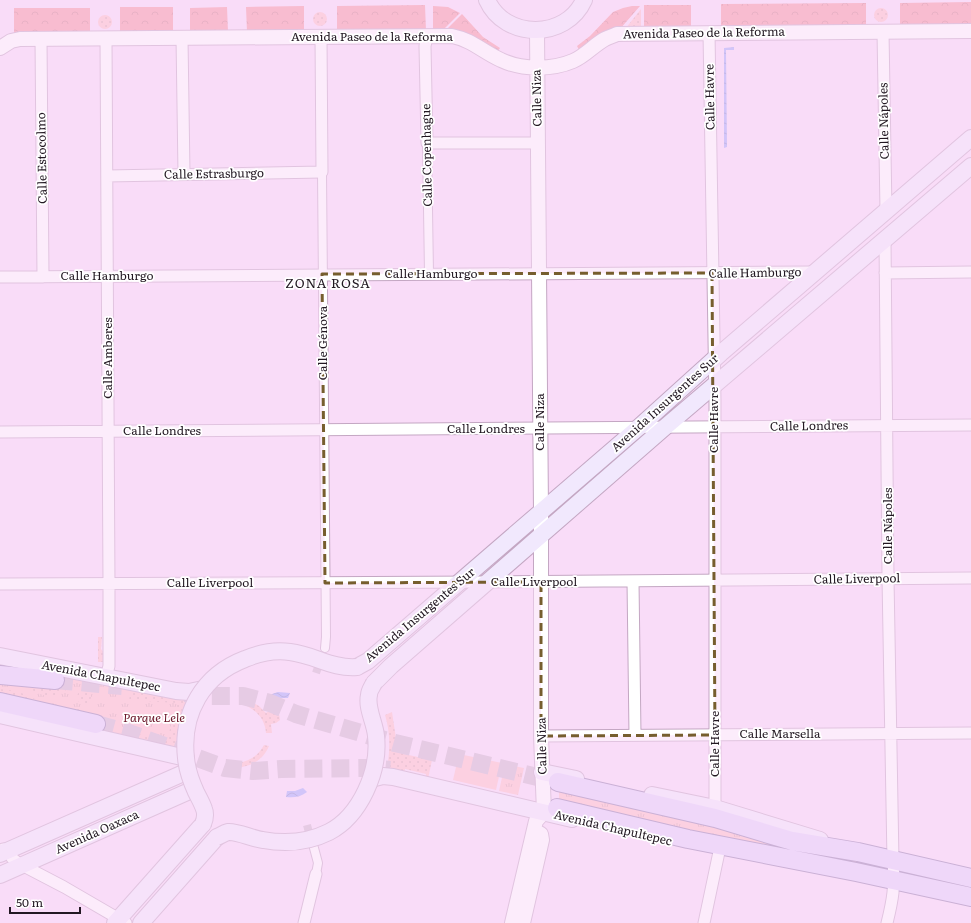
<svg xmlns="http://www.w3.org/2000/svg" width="971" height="923" font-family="Literata,serif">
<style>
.grass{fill:#fec1c6}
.forest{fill:url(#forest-crowns)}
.park{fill:url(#park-tufts)}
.garden{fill:url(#garden-dots)}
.water{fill:url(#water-waves)}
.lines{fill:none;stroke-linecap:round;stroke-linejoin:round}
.pedestrian-tunnel{stroke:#ceb5cd;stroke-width:8;stroke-dasharray:8 4;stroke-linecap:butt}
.primary-tunnel{stroke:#ceb5cd;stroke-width:18;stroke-dasharray:18 9;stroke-linecap:butt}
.pedestrian-casing{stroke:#c4a7c3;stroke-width:10}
.minor-casing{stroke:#c4a7c3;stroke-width:13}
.tertiary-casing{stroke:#c4a7c3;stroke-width:16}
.secondary-casing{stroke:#c4a7c3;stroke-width:18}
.primary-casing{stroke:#927cad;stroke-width:20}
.pedestrian{stroke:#fff;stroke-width:8}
.minor{stroke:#fff;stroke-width:11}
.tertiary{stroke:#fff;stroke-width:14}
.secondary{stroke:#f1e8fd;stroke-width:16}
.primary{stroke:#e2d1fb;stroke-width:18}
.secondary-bridge-casing{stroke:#c4a7c3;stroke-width:18;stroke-linecap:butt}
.secondary-bridge{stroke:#f1e8fd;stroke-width:16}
.marked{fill:none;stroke:#765e2e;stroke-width:3;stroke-dasharray:8 5;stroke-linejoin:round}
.labels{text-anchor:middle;stroke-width:3.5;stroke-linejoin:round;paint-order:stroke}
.street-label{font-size:12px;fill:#221822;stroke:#fff}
.park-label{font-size:12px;font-style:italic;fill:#6a1327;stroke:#fff}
.neighbourhood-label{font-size:13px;letter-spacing:1px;fill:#221822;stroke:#fff}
</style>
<defs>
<pattern id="forest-crowns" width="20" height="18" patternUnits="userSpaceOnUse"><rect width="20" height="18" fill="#f7949f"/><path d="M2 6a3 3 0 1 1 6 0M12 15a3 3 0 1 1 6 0" fill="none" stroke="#d37f89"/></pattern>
<pattern id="park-tufts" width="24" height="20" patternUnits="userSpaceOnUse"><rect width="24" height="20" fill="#fec1c6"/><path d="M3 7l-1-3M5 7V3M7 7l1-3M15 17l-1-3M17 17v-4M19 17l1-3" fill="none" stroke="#d9a5aa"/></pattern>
<pattern id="garden-dots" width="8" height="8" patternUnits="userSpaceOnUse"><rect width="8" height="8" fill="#fec1c6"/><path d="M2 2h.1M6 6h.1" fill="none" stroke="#d9a5aa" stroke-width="1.8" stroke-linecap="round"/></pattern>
<pattern id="water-waves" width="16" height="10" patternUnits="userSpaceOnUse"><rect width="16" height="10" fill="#a2a8fb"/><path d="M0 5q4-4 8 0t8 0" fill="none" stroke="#8488cb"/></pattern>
</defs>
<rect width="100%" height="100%" fill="#f9dcf8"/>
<path class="grass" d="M459 754 502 763 496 790 453 780Z"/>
<path class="forest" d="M971 2V26H900V3Z
M866 3V27L721 28V4Z
M425 5 426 31 337 32V6Z
M644 5H691V28H644Z
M304 6V32H247L246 7Z
M433 6 448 7 460 13 442 31H433Z
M632 6H640L620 29 579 50 577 46 590 36 613 12 623 8Z
M120 7H173V33H120Z
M227 7 228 32 190 33V8Z
M14 8H90V33H14Z
M462 14 483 37 500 48 497 53C480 41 468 31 446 30Z"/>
<path class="park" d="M56 674 187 700C181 716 176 732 176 749L96 728 0 696V679Z
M505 764 524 768 518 795 499 791Z
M559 789 700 820 794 847 879 866V870L793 850 740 842 559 803Z"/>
<path class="garden" d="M874 15a7 7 0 1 1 14 0a7 7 0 1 1-14 0Z
M641 9V28L625 29Z
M313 19a7 7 0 1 1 14 0a7 7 0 1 1-14 0Z
M98 22a7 7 0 1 1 14 0a7 7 0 1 1-14 0Z
M98 637H102L101 649 105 654 104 662H98Z
M40 684 69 688C49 704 41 693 21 685Z
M0 689 16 691 29 696 41 702 58 707 79 708 101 718 103 730 0 696Z
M131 689 187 700C181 716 176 732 176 749L116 733V731L122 732 167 740 177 703 129 700Z
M77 697a7 7 0 1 1 14 0a7 7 0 1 1-14 0Z
M250 701 259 706 266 713 272 709 279 713 280 720 276 723 271 724 272 733H266C265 720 258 712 247 706Z
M392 712 397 745 402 746 404 754 432 760 428 779H425L426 774 405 769 404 773 386 774C390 754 391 734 385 715Z
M264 745 269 746C263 760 252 766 237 768V763C250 761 258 756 264 745Z"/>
<path class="water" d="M734 47V50H726L727 147 724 148V48Z
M278 692 290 693 288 698H279L271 700 269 695Z
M303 788 307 792C300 797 294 798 286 797L287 791H295Z"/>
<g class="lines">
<path class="pedestrian-tunnel" d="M316 673 325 648
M307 825 311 840"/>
<path class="primary-tunnel" d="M55 680 122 686
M185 693 209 696H243L270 703 296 714 395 743 558 782
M96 724 126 732 225 768 253 771 281 769 369 768 390 770"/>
<defs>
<path id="pedestrian" d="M427 143 429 274
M322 172 326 637 325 648
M314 848 318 863 316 874"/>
<path id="minor" d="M883 32 886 211
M709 33 715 400V808
M427 37 425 46 427 143H538
M182 38 184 174
M41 39 43 277
M106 39 109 584V666L106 677
M107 176 322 172 321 37
M885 240 888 578 893 861C895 886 893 899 887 923
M885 273 971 272
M0 277 814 272
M0 432 971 425
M633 581 635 735
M0 584 487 582 971 578
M541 736 971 733
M3 849 9 850 12 858 18 863 64 887 126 923
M304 923 316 874
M704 923 719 852"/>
<path id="tertiary" d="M0 48 11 41 20 39 452 36C472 40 483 52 501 60 522 70 552 70 573 61 585 56 594 45 605 39 609 37 613 36 617 34L971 31
M512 923 536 821 544 812 541 736V511L537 31
M523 923 542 840 541 834 534 830"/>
<path id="secondary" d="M487 0C505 40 566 40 584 0
M0 656 176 691 189 692 203 689
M357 667 368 661 638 428 721 353 971 138
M374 683 391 666 664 428 971 166
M0 715 186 758
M542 772 576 779
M371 779 383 776 393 777 572 819
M652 795 715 808 820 840
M0 854 188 771
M0 875 194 789
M115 923 203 824
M141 923 217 837"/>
<path id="primary" d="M0 675 55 680
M0 702 96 724
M558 782 715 818 792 841 858 852 971 878
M557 808 688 839 856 872 971 897"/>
</defs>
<use href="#pedestrian" class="pedestrian-casing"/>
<use href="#minor" class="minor-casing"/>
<use href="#tertiary" class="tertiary-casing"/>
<use href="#secondary" class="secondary-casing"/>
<use href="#primary" class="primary-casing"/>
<use href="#pedestrian" class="pedestrian"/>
<use href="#minor" class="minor"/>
<use href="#tertiary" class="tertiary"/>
<use href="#secondary" class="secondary"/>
<use href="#primary" class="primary"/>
<defs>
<path id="secondary-bridge" d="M203 824C205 819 206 814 204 809 202 803 199 798 196 792 191 781 187 770 186 758 181 713 203 675 245 659 259 653 275 650 290 652 315 655 332 669 357 667
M217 837C220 836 224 833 228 832 237 831 253 839 263 840 285 844 309 842 329 832 360 816 380 771 376 736 375 723 366 708 369 695 369 691 372 687 374 683"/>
</defs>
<use href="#secondary-bridge" class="secondary-bridge-casing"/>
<use href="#secondary-bridge" class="secondary-bridge"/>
</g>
<path d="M0 0H971V923H0ZM712 273 715 735 541 736V582L325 583 322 274Z" fill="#f9dcf8" fill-opacity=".55" fill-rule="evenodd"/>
<path class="marked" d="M712 273 715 735 541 736V582L325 583 322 274Z"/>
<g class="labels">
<g class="street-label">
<text transform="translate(704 33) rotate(-1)" y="4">Avenida Paseo de la Reforma</text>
<text x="372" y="41">Avenida Paseo de la Reforma</text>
<text transform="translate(710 97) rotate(-91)" y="4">Calle Havre</text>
<text transform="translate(537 98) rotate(-91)" y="4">Calle Niza</text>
<text transform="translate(884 121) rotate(-91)" y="4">Calle Nápoles</text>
<text transform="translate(427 155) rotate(-91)" y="4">Calle Copenhague</text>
<text transform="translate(42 158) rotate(-91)" y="4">Calle Estocolmo</text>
<text transform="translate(214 174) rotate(-1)" y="4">Calle Estrasburgo</text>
<text transform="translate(755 273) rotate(-1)" y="4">Calle Hamburgo</text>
<text x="431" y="278">Calle Hamburgo</text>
<text x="107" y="280">Calle Hamburgo</text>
<text transform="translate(323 343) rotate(-90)" y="4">Calle Génova</text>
<text transform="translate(108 358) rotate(-90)" y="4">Calle Amberes</text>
<text transform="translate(665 403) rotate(-42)" y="4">Avenida Insurgentes Sur</text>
<text transform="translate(714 420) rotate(-90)" y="4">Calle Havre</text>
<text transform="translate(540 422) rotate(-90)" y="4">Calle Niza</text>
<text transform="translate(809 426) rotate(-1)" y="4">Calle Londres</text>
<text x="486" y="433">Calle Londres</text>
<text x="162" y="435">Calle Londres</text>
<text transform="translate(888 526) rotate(-90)" y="4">Calle Nápoles</text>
<text transform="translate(857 579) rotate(-1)" y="4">Calle Liverpool</text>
<text x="534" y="586">Calle Liverpool</text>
<text x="210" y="587">Calle Liverpool</text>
<text transform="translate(420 615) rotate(-40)" y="4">Avenida Insurgentes Sur</text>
<text transform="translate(101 676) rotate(11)" y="4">Avenida Chapultepec</text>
<text x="780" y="738">Calle Marsella</text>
<text transform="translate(715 744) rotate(-90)" y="4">Calle Havre</text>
<text transform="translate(542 746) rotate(-91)" y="4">Calle Niza</text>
<text transform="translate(613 828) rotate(13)" y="4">Avenida Chapultepec</text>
<text transform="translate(97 832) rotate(-24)" y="4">Avenida Oaxaca</text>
</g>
<g class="park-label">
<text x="154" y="722">Parque Lele</text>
</g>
<g class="neighbourhood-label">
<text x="328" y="288">ZONA ROSA</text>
</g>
</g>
<path d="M10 907v6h70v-6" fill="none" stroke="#221822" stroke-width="2"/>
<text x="16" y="907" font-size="12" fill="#221822" stroke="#ffffff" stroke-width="3" paint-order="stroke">50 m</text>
</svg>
